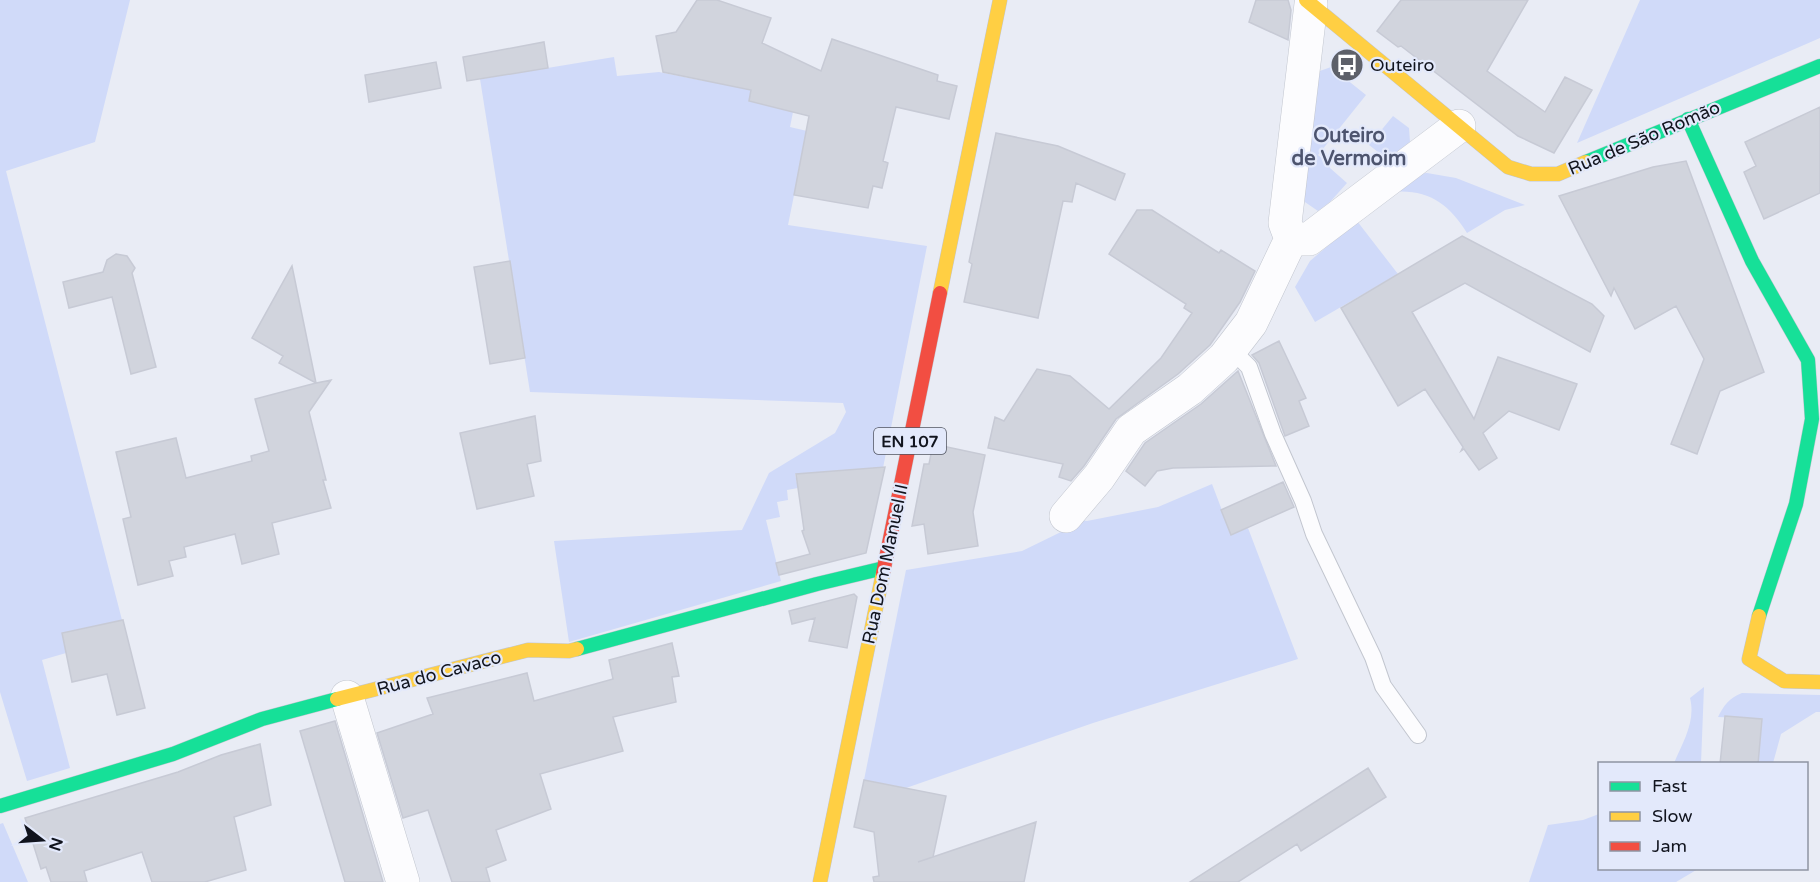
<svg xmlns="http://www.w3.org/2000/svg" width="1820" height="882" font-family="'Varela Round',sans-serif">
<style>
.green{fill:#d0daf9}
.building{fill:#d1d4dd;stroke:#c7cad5;stroke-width:1.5}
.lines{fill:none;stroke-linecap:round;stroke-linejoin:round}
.lane-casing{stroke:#c2c6cf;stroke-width:18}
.street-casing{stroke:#c2c6cf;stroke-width:34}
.fast-casing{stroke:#c2c6cf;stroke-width:15}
.slow-casing{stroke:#c2c6cf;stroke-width:15}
.jam-casing{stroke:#c2c6cf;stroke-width:15}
.lane{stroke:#fcfcfe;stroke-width:16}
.street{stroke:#fcfcfe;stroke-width:33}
.fast{stroke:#16e098;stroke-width:14}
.slow{stroke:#ffcf43;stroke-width:14}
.jam{stroke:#f24e42;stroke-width:14}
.labels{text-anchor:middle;stroke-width:4.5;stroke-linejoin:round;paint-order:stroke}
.shield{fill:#e3e9fb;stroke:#505460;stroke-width:1.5}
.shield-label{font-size:16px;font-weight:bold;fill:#11141e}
.poi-label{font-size:18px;fill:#11141e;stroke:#e3e9fb;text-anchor:start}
.street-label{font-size:18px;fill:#11141e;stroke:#e3e9fb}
.neighbourhood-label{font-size:20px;font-weight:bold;fill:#4d546e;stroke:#e3e9fb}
</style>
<rect width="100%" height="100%" fill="#e9ecf5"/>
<path class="green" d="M0 0H130L95 142 6 171 122 620 62 633 66 653 42 660 70 768 27 781 0 692Z
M1640 0H1820V38L1577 143Z
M614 57 617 76 659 72 704 81 707 70 754 80 749 101 793 112 790 127 807 131 788 225 927 246 883 468 795 474 798 488 787 490 788 500 777 502 780 517 766 520 781 581 569 642 554 541 742 530 769 473 835 433 846 412 843 403 530 392 480 79Z
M1331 67 1366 95 1318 155 1329 164 1330 168 1347 183 1330 202 1318 211 1302 200 1317 72Z
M1393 116 1409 128 1410 142 1387 159 1369 145Z
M1427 173 1456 178 1525 205 1505 210 1467 233C1449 204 1428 189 1393 192L1417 174Z
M1357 221 1398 274 1315 322 1295 287 1310 261Z
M1212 484 1231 534 1248 528 1298 659 1093 723 906 788 864 780 906 570 1022 551 1063 531 1077 520 1087 521 1158 507Z
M1704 687 1701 763H1674C1683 742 1696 721 1690 698Z
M1742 693 1820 695V712H1816L1781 734 1773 763H1758L1762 719 1718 717C1724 705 1729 698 1742 693Z
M1599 814 1600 868 1698 869 1676 882H1529L1548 825 1583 820Z
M3 823 28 882H0V824Z"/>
<path class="building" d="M697 0H717L771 18 762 43 821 71 832 39 938 75 937 81 957 86 949 119 896 107 883 161 888 163 882 188 873 186 868 208 794 195 809 116 749 101 751 90 663 72 656 36 676 32Z
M1256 0H1288L1291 10 1288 40 1249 22Z
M1401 0H1528L1487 71 1545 112 1565 77 1592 90 1554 153 1518 136 1401 46 1398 47 1377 31Z
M544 42 548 68 467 81 463 57Z
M436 62 441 88 369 102 365 75Z
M1820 107V193L1764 219 1744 172 1756 166 1745 142Z
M996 133 1058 146 1125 174 1115 200 1076 183 1072 202 1063 201 1038 318 964 302 972 264 969 262Z
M1686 161 1764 372 1720 391 1697 454 1671 444 1704 359 1676 306 1635 329 1614 288 1611 296 1559 196 1653 167Z
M1137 210H1152L1219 253 1221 250 1255 271 1240 302 1210 345 1178 374 1116 419 1084 466 1071 481 1059 477 1063 464 988 448 995 417 1004 421 1037 369 1070 376 1109 409 1161 358 1192 313 1184 308 1186 304 1109 254Z
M1462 236 1592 304 1604 316 1590 352 1465 283 1412 312 1474 419 1498 357 1577 384 1559 430 1509 411 1483 433 1497 458 1479 470 1464 449 1461 451 1463 447 1425 389 1398 406 1341 308Z
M116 254 127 256 135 268 132 273 156 367 131 374 112 297 69 308 63 282 103 272 107 260Z
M510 261 525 358 490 364 474 267Z
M292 266 316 383 331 380 309 412 326 480H323L331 508 272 523 279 554 242 564 235 534 184 547 186 557 169 561 173 576 138 585 123 519 131 517 116 452 176 438 186 478 252 461 251 456 269 451 255 399 316 383 279 363 283 356 252 338Z
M1279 341 1306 398 1299 401 1309 426 1285 436 1259 363 1252 355Z
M1238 371 1276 466 1173 468 1157 471 1145 486 1126 471 1145 443 1201 404Z
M535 416 541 461 527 464 534 496 477 509 460 433Z
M933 444 985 455 973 512 978 546 928 554 924 524 912 526 924 464H929Z
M885 467 866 553 779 575 776 563 810 554 802 531 804 530 796 474Z
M1283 482 1294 507 1231 535 1221 510Z
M854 594 857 597 847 648 809 641 815 618 792 624 789 611Z
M123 620 145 708 117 715 107 674 72 682 62 633Z
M672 643 679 676 672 677 676 702 613 717 623 751 540 774 551 809 496 830 506 860 486 868 490 882H452L428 810 403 818 377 733 433 714 427 698 527 673 534 701 613 679 609 660Z
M1725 716 1762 719 1758 764H1720Z
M335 721 383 882H345L300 731Z
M260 744 271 805 234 817 246 870 205 882H152L142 852 84 871 87 882H51L46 867 41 869 25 818 178 772 221 755Z
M1368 768 1386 797 1301 851 1297 844 1238 882H1190Z
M864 780 946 796 933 857 918 862 1036 822 1024 882H874L873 877 879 876 874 832 854 827Z"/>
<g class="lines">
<defs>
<path id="lane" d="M1231 349 1249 367 1273 434 1303 501 1314 534 1373 657 1383 686 1418 735"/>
<path id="street" d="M1291 239 1285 223 1311 4
M1291 239H1309L1459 126
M1066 516 1099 477 1131 430 1190 389 1224 358 1251 323 1291 239
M347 697 403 882"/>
<path id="fast" d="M1688 119 1752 261 1808 360 1812 419 1796 504 1759 616
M1586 162 1820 66
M577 649 817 584 884 568
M0 806 173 754 262 719 337 699"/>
<path id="slow" d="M1306 0 1508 167 1531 174H1558L1586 162
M940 293 1000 0
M1759 616 1749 659 1784 681 1820 682
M337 699 528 650 569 651 577 649
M820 882 883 573"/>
<path id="jam" d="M883 573 940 293"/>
</defs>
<use href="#lane" class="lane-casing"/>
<use href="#street" class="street-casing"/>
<use href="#fast" class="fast-casing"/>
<use href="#slow" class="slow-casing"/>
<use href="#jam" class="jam-casing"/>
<use href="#lane" class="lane"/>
<use href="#street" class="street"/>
<use href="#fast" class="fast"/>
<use href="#slow" class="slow"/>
<use href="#jam" class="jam"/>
</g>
<defs>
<symbol id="bus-disc" viewBox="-11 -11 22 22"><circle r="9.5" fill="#5d6069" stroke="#e3e9fb"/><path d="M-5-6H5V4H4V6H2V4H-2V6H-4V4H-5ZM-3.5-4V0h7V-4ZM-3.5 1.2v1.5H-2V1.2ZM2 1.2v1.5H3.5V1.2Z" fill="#fff"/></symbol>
</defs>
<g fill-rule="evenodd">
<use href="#bus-disc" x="1328" y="46" width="38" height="38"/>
</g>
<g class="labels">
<rect class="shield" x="874" y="428" width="72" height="26" rx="4.5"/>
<g class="shield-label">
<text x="910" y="447">EN 107</text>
</g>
<g class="poi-label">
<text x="1370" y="71">Outeiro</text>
</g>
<g class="street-label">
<text transform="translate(1644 138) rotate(-23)" y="6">Rua de São Romão</text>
<text transform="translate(885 564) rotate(-78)" y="6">Rua Dom Manuel II</text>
<text transform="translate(439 673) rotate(-15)" y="6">Rua do Cavaco</text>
</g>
<g class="neighbourhood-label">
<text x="1349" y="142">Outeiro<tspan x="1349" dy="23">de Vermoim</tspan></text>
</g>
</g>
<rect x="1598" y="762" width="210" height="108" fill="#e3e9fb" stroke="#8f94a3" stroke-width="1.5"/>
<rect x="1610" y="782" width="30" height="9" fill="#16e098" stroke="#8f94a3" stroke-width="1.5"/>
<text x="1652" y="792" font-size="18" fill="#11141e">Fast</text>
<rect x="1610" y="812" width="30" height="9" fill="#ffcf43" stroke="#8f94a3" stroke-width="1.5"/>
<text x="1652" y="822" font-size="18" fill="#11141e">Slow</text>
<rect x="1610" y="842" width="30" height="9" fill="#f24e42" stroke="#8f94a3" stroke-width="1.5"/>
<text x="1652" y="852" font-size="18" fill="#11141e">Jam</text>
<g transform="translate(42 840) rotate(107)" stroke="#e3e9fb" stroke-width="4.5" paint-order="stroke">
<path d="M0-4.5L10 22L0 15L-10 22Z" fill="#11141e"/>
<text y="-9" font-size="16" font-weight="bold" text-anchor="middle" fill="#11141e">N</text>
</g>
</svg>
